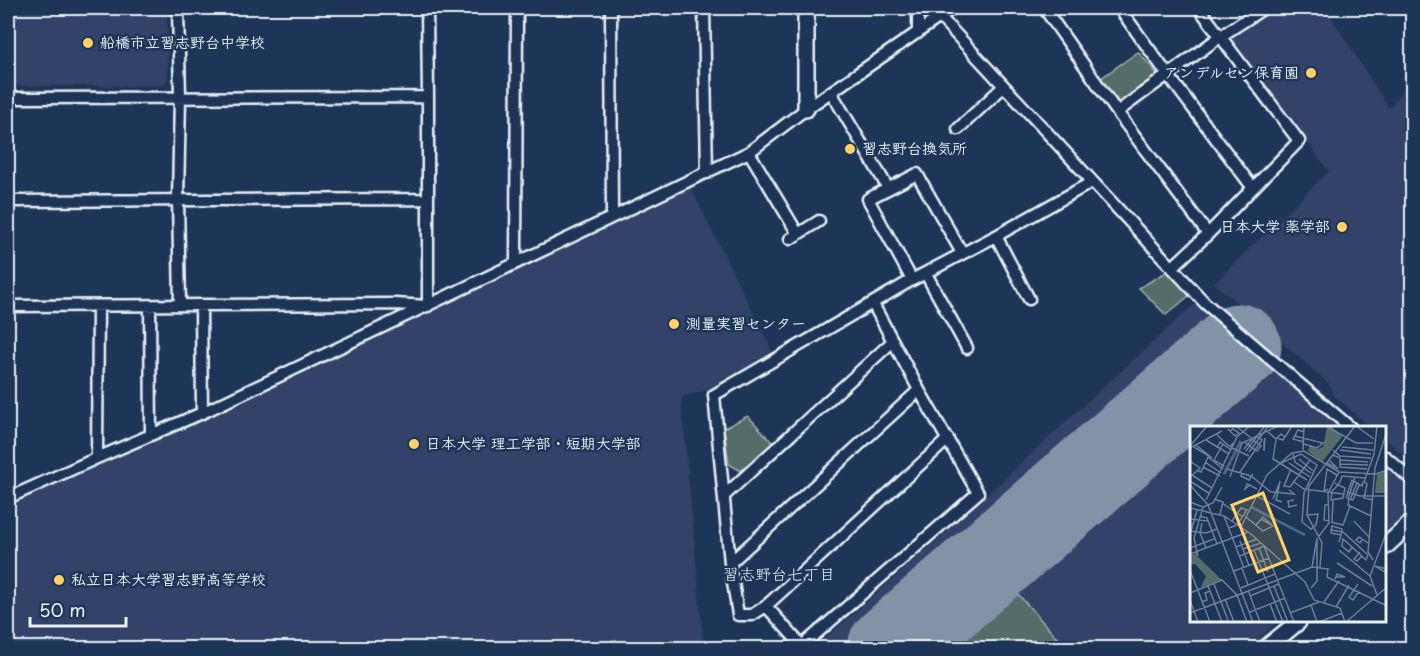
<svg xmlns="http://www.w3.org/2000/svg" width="1420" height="656" font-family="'Playpen Sans','Klee One',sans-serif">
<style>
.built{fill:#304367}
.green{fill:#556d69;stroke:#9eafb0;stroke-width:1.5}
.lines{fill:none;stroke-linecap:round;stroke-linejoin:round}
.runway{stroke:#8293a8;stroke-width:87}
.street-casing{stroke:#e8f1f8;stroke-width:15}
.secondary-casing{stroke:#e8f1f8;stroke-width:20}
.street{stroke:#1d3557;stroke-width:10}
.secondary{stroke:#1d3557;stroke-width:15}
.poi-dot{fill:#ffd166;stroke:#1d3557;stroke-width:2}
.labels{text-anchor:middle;stroke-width:5;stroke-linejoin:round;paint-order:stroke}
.poi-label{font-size:15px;font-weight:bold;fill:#e8f1f8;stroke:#1d3557;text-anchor:start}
.neighbourhood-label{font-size:16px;fill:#e8f1f8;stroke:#1d3557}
.inset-river{fill:none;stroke:#45668b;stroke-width:3}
.inset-road{fill:none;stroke:#6e8097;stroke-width:1.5}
.view{fill:#ffd166;fill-opacity:0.15;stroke:#ffd166;stroke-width:3}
.inset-edge{fill:none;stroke:#e8f1f8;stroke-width:3}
</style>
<rect width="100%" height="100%" fill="#1d3557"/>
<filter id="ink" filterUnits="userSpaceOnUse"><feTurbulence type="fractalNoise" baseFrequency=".0167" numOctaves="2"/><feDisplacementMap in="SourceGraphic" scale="12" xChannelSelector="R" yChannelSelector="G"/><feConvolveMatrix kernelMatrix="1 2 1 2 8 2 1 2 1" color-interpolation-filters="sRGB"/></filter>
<g filter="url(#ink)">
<path class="built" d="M8 8H167L168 79 162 86H8Z
M1275 8H1325L1389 108 1412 77V463L1386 440V428H1371L1334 396 1329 384 1214 283 1329 171 1228 38Z
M690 186 772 351 712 389 681 397 704 648H8V506L430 311Z
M1197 302 1243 344 1342 428H1192V622H1278L1249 648H814L943 535 1109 382Z
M1386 465 1412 488V490L1408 495V504L1410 511 1386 532Z"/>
<path class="green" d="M1138 52 1160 77 1117 107 1097 81Z
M1168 271 1190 295 1166 315 1139 288Z
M748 416 773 443 743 472 729 464 724 428Z
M1017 593 1065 647 1064 648H954Z"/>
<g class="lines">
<path class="runway" d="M891 648 1238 347"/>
<defs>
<path id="street" d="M178 8 180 97 178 200 180 305
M611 8 612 217
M704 8 707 173
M918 8V33
M1044 8 1117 112 1208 234 1299 141 1199 8
M1119 8 1168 75 1253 188
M940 17 1205 303 1351 428
M831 92 888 188
M8 98 428 97
M1117 112 1221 36 1264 8
M958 129 1003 87
M749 152 798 234
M8 201 427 199
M996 236 1029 299
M790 239 819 221
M516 262 517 8
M1176 264 1208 234
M926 274 967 348
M912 280 868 199 917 174 962 253
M201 305 202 413
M8 306 395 304 428 306V97L427 8
M150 306 151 435
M948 439 766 606 752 615H738L730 563 714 395 912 280 996 236 1092 182
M1386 457 1412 480
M97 458 98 306
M724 496 893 341
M8 498 97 458 202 413 749 152 806 109 953 8
M730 563 919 390
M766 606 802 646 978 493 919 390 873 304
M1409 648 1412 646"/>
<path id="secondary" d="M806 8V109
M1386 546 1412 522
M1266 648 1298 622"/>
</defs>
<use href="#street" class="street-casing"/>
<use href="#secondary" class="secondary-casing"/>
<use href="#street" class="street"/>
<use href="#secondary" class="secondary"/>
</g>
</g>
<g class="poi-dot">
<circle cx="88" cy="43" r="6"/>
<circle cx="1311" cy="73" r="6"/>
<circle cx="850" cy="149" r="6"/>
<circle cx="1342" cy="227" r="6"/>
<circle cx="674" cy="324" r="6"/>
<circle cx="414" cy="444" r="6"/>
<circle cx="59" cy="580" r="6"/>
</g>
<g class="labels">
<g class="poi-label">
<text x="100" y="48">船橋市立習志野台中学校</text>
<text x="1299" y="78" text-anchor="end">アンデルセン保育園</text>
<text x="862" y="154">習志野台換気所</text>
<text x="1330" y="232" text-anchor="end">日本大学 薬学部</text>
<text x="686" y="329">測量実習センター</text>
<text x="426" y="449">日本大学 理工学部・短期大学部</text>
<text x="71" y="585">私立日本大学習志野高等学校</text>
</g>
<g class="neighbourhood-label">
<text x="779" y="580">習志野台七丁目</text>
</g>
</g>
<g transform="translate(1190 426)">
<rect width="196" height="196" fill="#1d3557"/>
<path d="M141 0 152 11 132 36 118 25 120 19 128 23 133 21 137 1ZM196 44V67H185L187 49ZM7 127 8 131 32 154 11 161 16 150 5 138 0 139V129Z" fill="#556d69"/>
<path class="inset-river" d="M34 48 51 15M61 81 115 109"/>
<path class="inset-road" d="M46 0 61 12M136 0 166 17H183M166 0 184 13M38 3 45 10 49 7 43 3 40 5M78 6 86 13 83 33 117 54M27 9 40 21 43 17M105 10 133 17 127 22 114 18M95 11 91 8 87 12 93 14 95 11 102 0M16 14 39 28M74 15V25L75 12M114 16 103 13 108 4 114 6M33 18 24 34 34 40M0 20 17 0M4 21 22 32 6 19M152 21 183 24M0 22 32 5M27 22 30 16 41 24M42 22 59 30M54 23 62 13 71 20 67 25 62 22 58 18 55 17M113 24 114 0M143 24 150 30 181 32M150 24 181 28M56 25 74 1M59 26 77 2M103 28 105 36 121 47M184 28 187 0M18 31 33 43M150 32V41L177 43M109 33 123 45M139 34 148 43 137 37 139 34 143 29 150 32M150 34 178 36M0 35 10 42 0 51M15 36 31 47M91 37 111 28 127 39 114 67 112 96 121 103 126 99 128 88 117 89M99 37 120 51M150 38 178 39M13 41 30 50M37 43 61 50 71 58M101 43 94 60 100 61 120 34M8 45 11 46 19 29M50 46 72 14 66 10M52 47 51 50 59 54 63 48M2 49 22 62M40 51 52 17 88 0M165 51 158 73 163 74 169 59M0 55 20 68M90 55 86 74 92 76M104 56 114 63 153 68M145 57 148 59 155 62 153 72 141 74 142 65 148 59 150 56 152 50 175 52M71 58 81 66 104 68 99 64M0 59 18 79 63 196M60 59 55 63 57 58 59 59H60L61 60 67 63M138 63 134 65 137 43 147 49M157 66 170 70H197M65 69 100 88M156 72 162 54 172 60 173 56M24 73 33 76 30 88M83 73 90 56M159 73 158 79 181 90M16 74 47 11 60 0M104 74 98 75 99 81 107 79M160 74 167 57M183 74 174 72 177 58 174 56 184 28M0 76 13 81 4 112 8 130M32 77 53 91M139 78 135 79 134 94 139 95M13 81 23 77 32 61M0 82 34 90 61 108 115 156 124 174 150 182 155 196M10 90 17 92 27 118M34 90 54 142M56 91 73 105 83 100 71 93M0 93 18 95M164 95 179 111M141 96 153 99 160 80M142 96 143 75M12 97 10 107 16 122M66 99 73 91 82 99M51 101 77 49 102 27 114 25 149 46 186 48 197 44M39 102 47 99 57 84 51 82 42 95M141 104 153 106 178 129M0 105 16 107 27 103M1 105 7 84M129 110 139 97 138 67 149 46M172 114 170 117 166 114 169 111 178 117M50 115 59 140M149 116 151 109 152 103 142 100 141 107 151 109M46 121 67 113M162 121 159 126 152 120 153 113 162 121 176 134 178 129M0 122 24 113M69 122 78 146M53 123 71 117M64 124 93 196M149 124 180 150M170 126 164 133 167 135 172 130M0 128 58 106M50 130 74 120 104 196M183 134 178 126 185 42 197 5M147 137 182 160M130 141 132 117 117 89 119 60 165 0M52 142 58 159M197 143 185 140 195 146 197 143M0 144 20 196M44 145 79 132M145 153 147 148 155 151H146M24 158 38 194M168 158 159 171 163 174 169 165M18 160 32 196M84 160 98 196M51 162 85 148M121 162 127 155V112L122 141M58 164 70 196M0 167 32 154 47 169 57 196M187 169 180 150 197 105M60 170 89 158M35 173 44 196M0 174 8 196M12 176 17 174 15 167 20 165M134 176 149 155M80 178 87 196M121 179 127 196M146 181 159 159M60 186 95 172M0 187 122 141 138 143 137 151 197 180M100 187 129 176M129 196 152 187M156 196 197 161"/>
<path class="view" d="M73 67 99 134 68 146 42 79Z"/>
<rect width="196" height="196" class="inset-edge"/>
</g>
<rect width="1420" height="656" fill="none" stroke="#1d3557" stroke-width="30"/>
<rect x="15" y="15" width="1390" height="626" fill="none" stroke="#e8f1f8" stroke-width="2" filter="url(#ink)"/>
<path d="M30 617v9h96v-9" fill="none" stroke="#e8f1f8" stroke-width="3"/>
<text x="39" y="617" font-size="18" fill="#e8f1f8" stroke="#1d3557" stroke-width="4.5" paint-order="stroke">50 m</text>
</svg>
